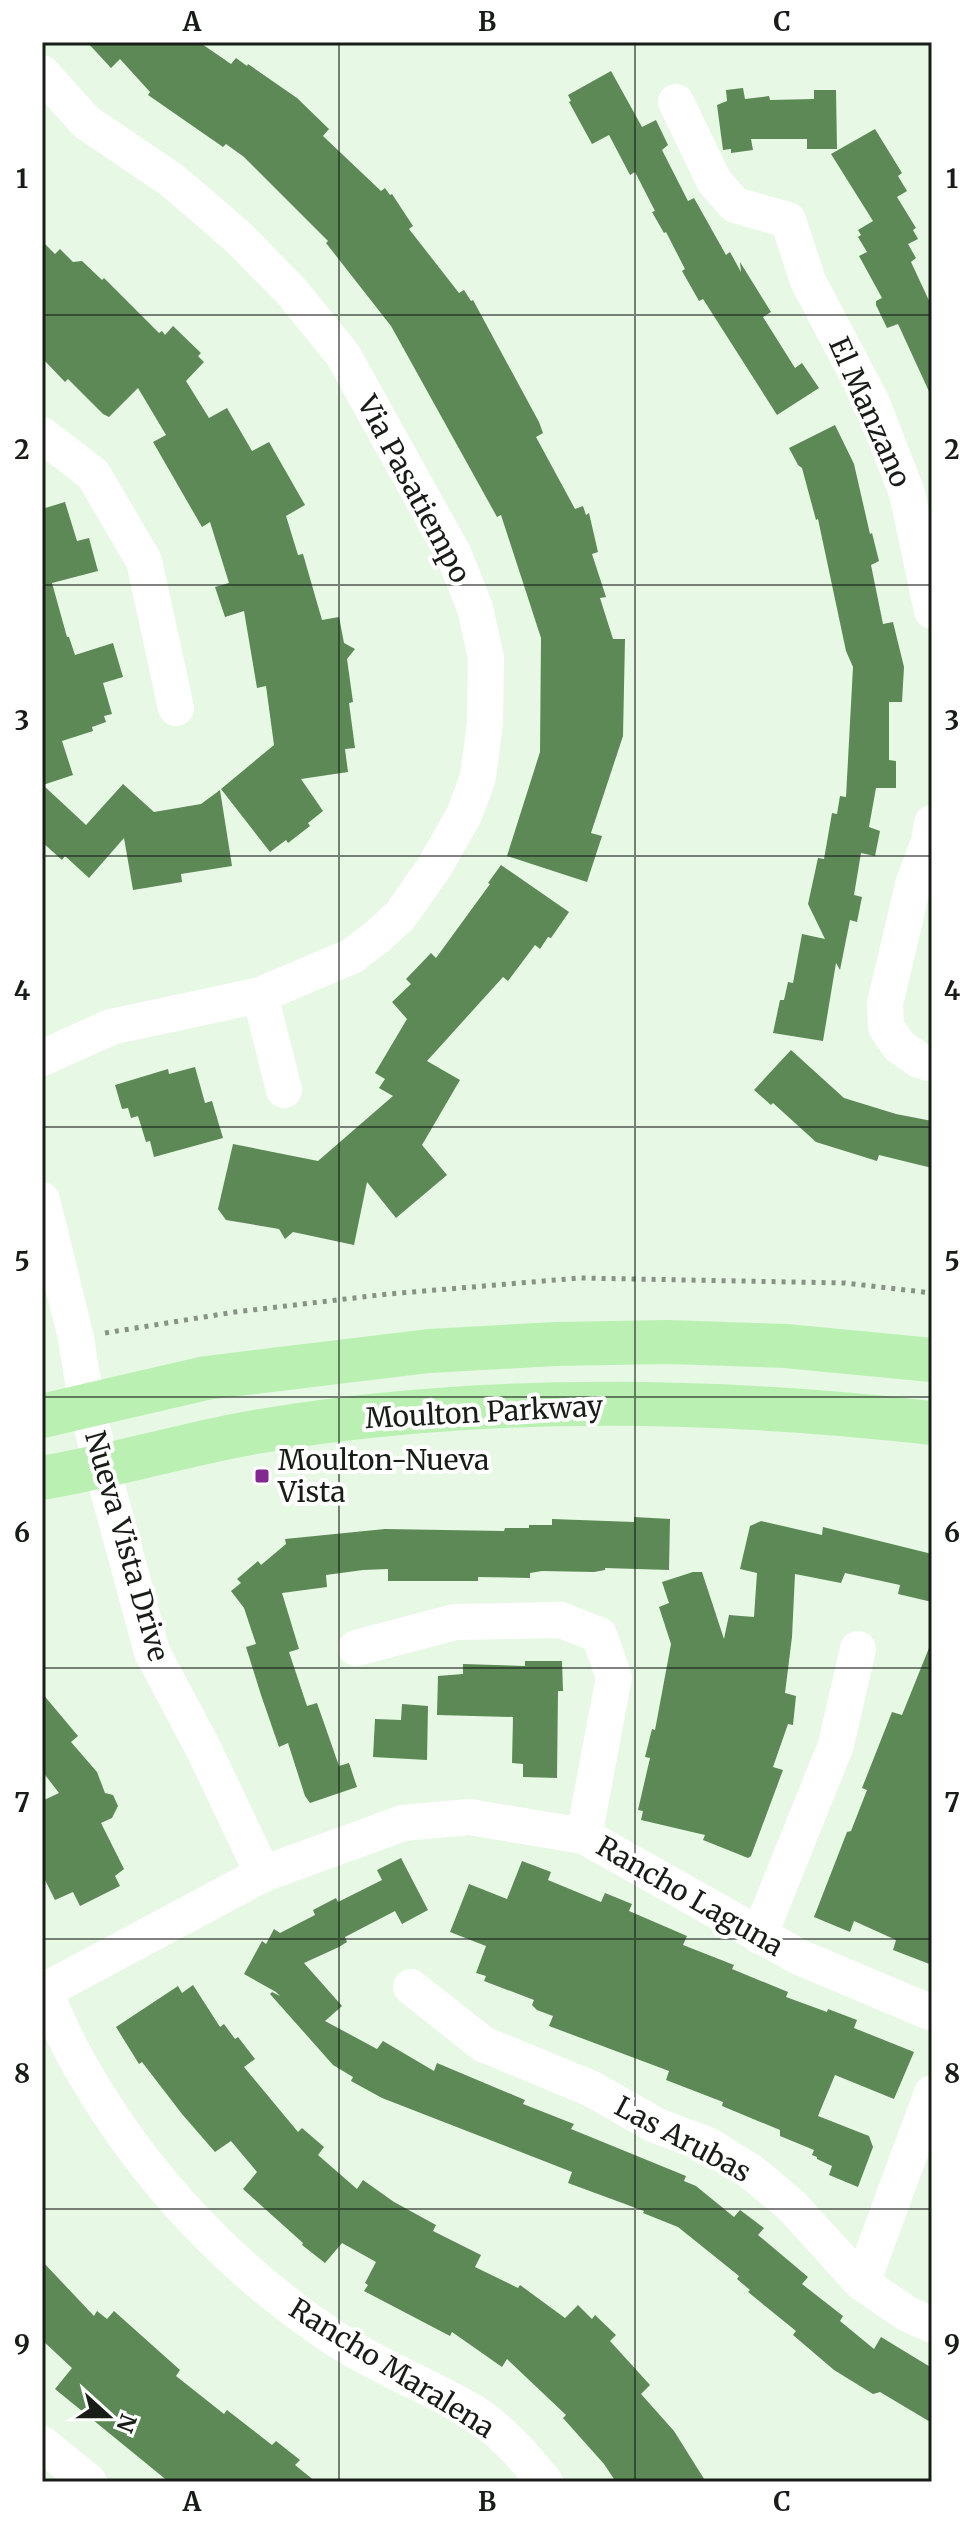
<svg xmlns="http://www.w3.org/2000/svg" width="974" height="2524" font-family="Merriweather,serif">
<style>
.building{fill:#5c8956}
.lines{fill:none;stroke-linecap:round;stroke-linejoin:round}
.path{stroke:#889386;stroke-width:5;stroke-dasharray:4 6;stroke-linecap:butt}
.minor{stroke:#fff;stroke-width:36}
.major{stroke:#baf1b3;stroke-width:44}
.grid{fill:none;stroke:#181e17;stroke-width:2;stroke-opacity:0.55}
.poi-dot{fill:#832793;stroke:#fff;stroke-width:3}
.labels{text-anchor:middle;stroke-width:8;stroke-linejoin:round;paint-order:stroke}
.street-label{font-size:28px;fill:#181e17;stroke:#fff}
.poi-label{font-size:28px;fill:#181e17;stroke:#fff;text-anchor:start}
.neatline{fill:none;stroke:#181e17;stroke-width:3}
.grid-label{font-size:26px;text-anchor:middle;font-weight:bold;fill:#181e17}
</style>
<rect width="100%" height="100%" fill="#e7f8e5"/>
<path class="building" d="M87 42H199L231 64 236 58 247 66 248 64 297 98 329 129 323 136 381 191 385 188 390 195 392 194 413 226 409 229 459 293 464 290 471 301 473 300 539 422 543 433 536 437 575 509 583 506 586 515 589 513 598 552 592 554 606 597 600 598 613 639H625L623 736 591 833 602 836 587 882 507 856 540 752 541 638 501 515 497 517 391 326 326 243 328 241 244 157 226 144 223 147 148 95 150 92 120 59 111 68Z
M611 71 642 127 656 120 668 145 662 150 688 201 694 198 726 255 730 252 741 272 740 262 771 312 763 317 795 368 802 363 819 388 777 415 703 299 699 301 682 271 685 269 666 232 664 233 652 212 655 211 635 172 630 175 609 135 592 144 569 102 571 101 568 95Z
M743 88 745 99 769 96 770 100 814 99V90H836L837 149H807V139H751L753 150 731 153V149L723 150 717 105 727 101 726 90Z
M875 129 902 173 898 176 907 191 897 197 916 228 913 230 918 239 908 244 916 258 911 262 932 307V398L898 324 887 328 876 305V301L882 298 859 256 867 252 858 237 861 235 858 230 873 221 831 154Z
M42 241 55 254 60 249 73 262 82 261 102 280 104 278 159 333 162 331 165 335 173 326 201 353 198 356 204 362 186 381 209 418 227 408 252 451 269 442 305 505 286 516 298 555 303 554 322 620 339 617 344 643 355 649 347 659 353 702 349 703 355 748 345 749 348 772 301 779 323 811 308 823 310 826 288 843 286 840 270 852 221 789 274 745 266 686 257 688 244 611 225 617 215 587 229 583 210 522 202 527 153 442 166 435 138 388 109 417 103 414 68 379 65 382 42 358Z
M835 425 854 464 870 534 872 533 879 561 871 565 883 624 893 622 904 667 902 702H889V760L896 761V788H876L869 827 880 831 875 856 861 853 854 895 862 897 857 922 850 920 840 970 836 963 823 1041 773 1033 780 1000H784L788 982 793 983 802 934 825 939 808 904 818 858 824 859 832 813 837 814 840 796 846 797 853 667 846 651 818 519 816 520 802 468 798 465 789 448Z
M65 502 77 541 89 538 98 571 52 583 67 637H69L75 655 113 643 123 677 103 683 112 714 104 716 106 722 92 727 93 731 62 741 73 775 43 785 86 825 123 784 154 812 201 804 220 790 232 866 181 874 182 882 133 890 124 838 89 878 65 856 62 860 42 842V509Z
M501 865 569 912 551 938 548 937 540 949 535 945 508 981 503 977 427 1061 460 1080 422 1145 447 1175 396 1218 367 1182 354 1245 293 1232 285 1239 279 1229 226 1220 218 1209 233 1144 318 1161 393 1096 379 1088 385 1079 375 1073 407 1019 392 1002 411 984 406 979 431 953 436 958 490 884 488 883Z
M791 1050 844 1098 896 1114 932 1121V1168L879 1155 877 1161 816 1142 773 1103 771 1105 754 1090Z
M195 1067 205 1103 212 1101 223 1138 154 1157 150 1141 146 1142 138 1116 131 1118 128 1108 122 1109 115 1085 168 1069 169 1074Z
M634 1517 670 1519 669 1570 605 1568V1570L594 1572 542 1571 530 1573V1578L478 1577V1581H388V1569L363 1570 326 1575 327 1587 282 1593 299 1649 289 1652 307 1706 317 1703 339 1766 349 1763 357 1787 310 1803 305 1796 288 1743 279 1747 261 1695 246 1647 256 1644 244 1608 231 1591 241 1583 237 1579 258 1561 261 1565 286 1544 285 1539 385 1529 504 1531 505 1528H529V1525H552V1519L634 1522Z
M761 1521 822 1535 823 1527 932 1554V1602L898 1594 900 1585 845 1573 841 1583 795 1574 792 1637 785 1693 796 1696 793 1725 788 1724 773 1767 783 1770 751 1856 748 1858 703 1840 705 1835 641 1820 643 1811 638 1810 650 1758 645 1757 652 1729 655 1730 671 1644 659 1607 669 1603 662 1582 693 1572H702L724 1639 729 1615 754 1617 757 1573 740 1569 750 1526Z
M931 1643H932V1965L893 1950 896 1940 854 1921 850 1932 814 1917 847 1832 851 1831 867 1790 862 1788 892 1712 902 1715Z
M525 1661H562L563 1691H558L557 1778 523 1777V1764L512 1763 513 1717 437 1715 438 1676 463 1674V1664L525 1666Z
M42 1693 78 1736 71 1742 97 1772 105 1793 113 1795 118 1806 112 1818 101 1823 124 1869 115 1876 120 1886 80 1906 73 1892 55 1900 42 1874V1801L59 1793 42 1771Z
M402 1704 428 1706 427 1760 373 1757 375 1719 401 1720Z
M401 1858 428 1910 402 1924 395 1911 345 1937 347 1942 339 1947 304 1963 342 2006 325 2021 377 2049 383 2041 434 2071 437 2063 525 2100 523 2104 574 2124 571 2129 686 2176 684 2181 696 2186 734 2217 740 2210 764 2228 758 2235 808 2277 802 2284 843 2316 840 2321 874 2349 881 2337 932 2368V2423L880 2392 873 2394 834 2370 793 2335 796 2331 748 2292 750 2290 737 2279 739 2276 678 2227 643 2213 644 2211 568 2183 572 2172 382 2098 351 2081 353 2077 333 2065 270 1994 272 1992 280 1996 276 1992 244 1974 262 1941 266 1944 274 1929 280 1933 315 1915 313 1910 336 1898 338 1902 382 1880 377 1870Z
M522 1861 551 1872 548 1880 601 1902 605 1893 632 1904 629 1911 687 1936 683 1945 734 1965 732 1969 788 1992 786 1997 827 2012 828 2009 857 2020 854 2028 914 2052 894 2099 835 2075 818 2116 869 2136 873 2147 858 2187 829 2175 832 2166 817 2159V2157L812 2155 814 2150 780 2136V2130L722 2106 723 2102 666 2080 669 2071 549 2026 553 2016 537 2010 532 2005 534 2000 484 1981 486 1976 476 1973 486 1946 450 1932 469 1884 507 1899Z
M193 1985 220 2027 224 2024 235 2039 238 2037 255 2059 244 2067 298 2132 302 2128 324 2147 318 2155 357 2189 363 2180 394 2202 436 2225 433 2231 481 2255 475 2267 518 2288 520 2285 565 2318 578 2305 592 2319 595 2315 616 2335 610 2341 650 2385 641 2394 674 2431 706 2482H616L604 2464 563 2418 566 2415 507 2359 502 2367 452 2332 450 2336 364 2291 368 2285 365 2283 376 2262 342 2243 325 2263 302 2245 303 2243 243 2189 257 2172 231 2141 215 2152 182 2114 142 2062 139 2064 116 2027 178 1986 182 1993Z
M42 2261 94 2316 97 2311 107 2319 114 2311 180 2370 176 2376 224 2414 227 2410 272 2445 276 2441 300 2460 295 2465 316 2482H169L55 2389 72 2368 42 2340Z"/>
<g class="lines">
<path class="path" d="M105 1333 235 1312 388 1294 580 1278 845 1283 932 1293"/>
<path class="minor" d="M42 73 86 122 173 181 238 237 291 291 343 355 454 555 475 608 486 658 485 723 478 777 464 815 435 866 400 916 378 936 352 956 260 995 111 1027 42 1058
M676 102 714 181 735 205 788 220 808 281 872 403 907 493 932 611
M42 435 93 474 144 561 176 708
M932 823 929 841 913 885 885 1004 886 1027 899 1046 919 1060 932 1064
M260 995 284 1090
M42 1200 76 1338 87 1407 102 1468 152 1652 203 1748 263 1874
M356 1648 455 1622 561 1620 599 1635 614 1677 584 1836
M759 1936 836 1745 858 1649
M42 1987C56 2016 68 2047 85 2074 147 2181 234 2272 337 2340 378 2366 424 2384 466 2408 498 2426 522 2454 545 2482
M411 1987 483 2044 592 2089 655 2125 708 2145 750 2171 791 2205 862 2283 906 2313 932 2325
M44 1991 263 1874 403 1823 469 1817 584 1836 799 1957 932 2013
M862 2283 932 2093
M42 2444 89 2482"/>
<path class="major" d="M42 1416 206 1378 429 1351 556 1344 669 1342 786 1346 932 1360
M42 1478C116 1466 188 1443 261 1431 482 1394 711 1398 932 1423"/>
</g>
<path class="grid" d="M339 42V2482M635 42V2482M42 315H932M42 585H932M42 856H932M42 1127H932M42 1397H932M42 1668H932M42 1939H932M42 2209H932"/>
<rect class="poi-dot" x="254" y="1468" width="16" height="16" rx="4"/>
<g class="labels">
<g class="street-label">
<text transform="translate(870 412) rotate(66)" y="10">El Manzano</text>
<text transform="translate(414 489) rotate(62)" y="10">Via Pasatiempo</text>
<text transform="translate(484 1412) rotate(-3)" y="10">Moulton Parkway</text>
<text transform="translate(127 1546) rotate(74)" y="10">Nueva Vista Drive</text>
<text transform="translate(690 1896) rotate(30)" y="10">Rancho Laguna</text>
<text transform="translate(683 2139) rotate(28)" y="10">Las Arubas</text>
<text transform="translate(392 2368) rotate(32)" y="10">Rancho Maralena</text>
</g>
<g class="poi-label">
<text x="278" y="1470">Moulton-Nueva<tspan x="278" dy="32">Vista</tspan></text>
</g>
</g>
<rect width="974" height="2524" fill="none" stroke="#ffffff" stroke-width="88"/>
<g transform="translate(108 2416) rotate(111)" stroke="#ffffff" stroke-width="6" paint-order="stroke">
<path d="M0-6L14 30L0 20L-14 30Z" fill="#181e17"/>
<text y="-12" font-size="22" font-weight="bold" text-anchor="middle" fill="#181e17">N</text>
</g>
<rect x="44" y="44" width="886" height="2436" class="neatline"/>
<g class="grid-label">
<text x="192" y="31">A</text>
<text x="487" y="31">B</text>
<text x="782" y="31">C</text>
<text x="22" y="188">1</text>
<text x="952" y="188">1</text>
<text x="22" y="459">2</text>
<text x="952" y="459">2</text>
<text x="22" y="730">3</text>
<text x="952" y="730">3</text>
<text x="22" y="1000">4</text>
<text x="952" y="1000">4</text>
<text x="22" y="1271">5</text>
<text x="952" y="1271">5</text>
<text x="22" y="1542">6</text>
<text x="952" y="1542">6</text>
<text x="22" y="1812">7</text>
<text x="952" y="1812">7</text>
<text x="22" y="2083">8</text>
<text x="952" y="2083">8</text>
<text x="22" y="2354">9</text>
<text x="952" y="2354">9</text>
<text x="192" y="2511">A</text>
<text x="487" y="2511">B</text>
<text x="782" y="2511">C</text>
</g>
</svg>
